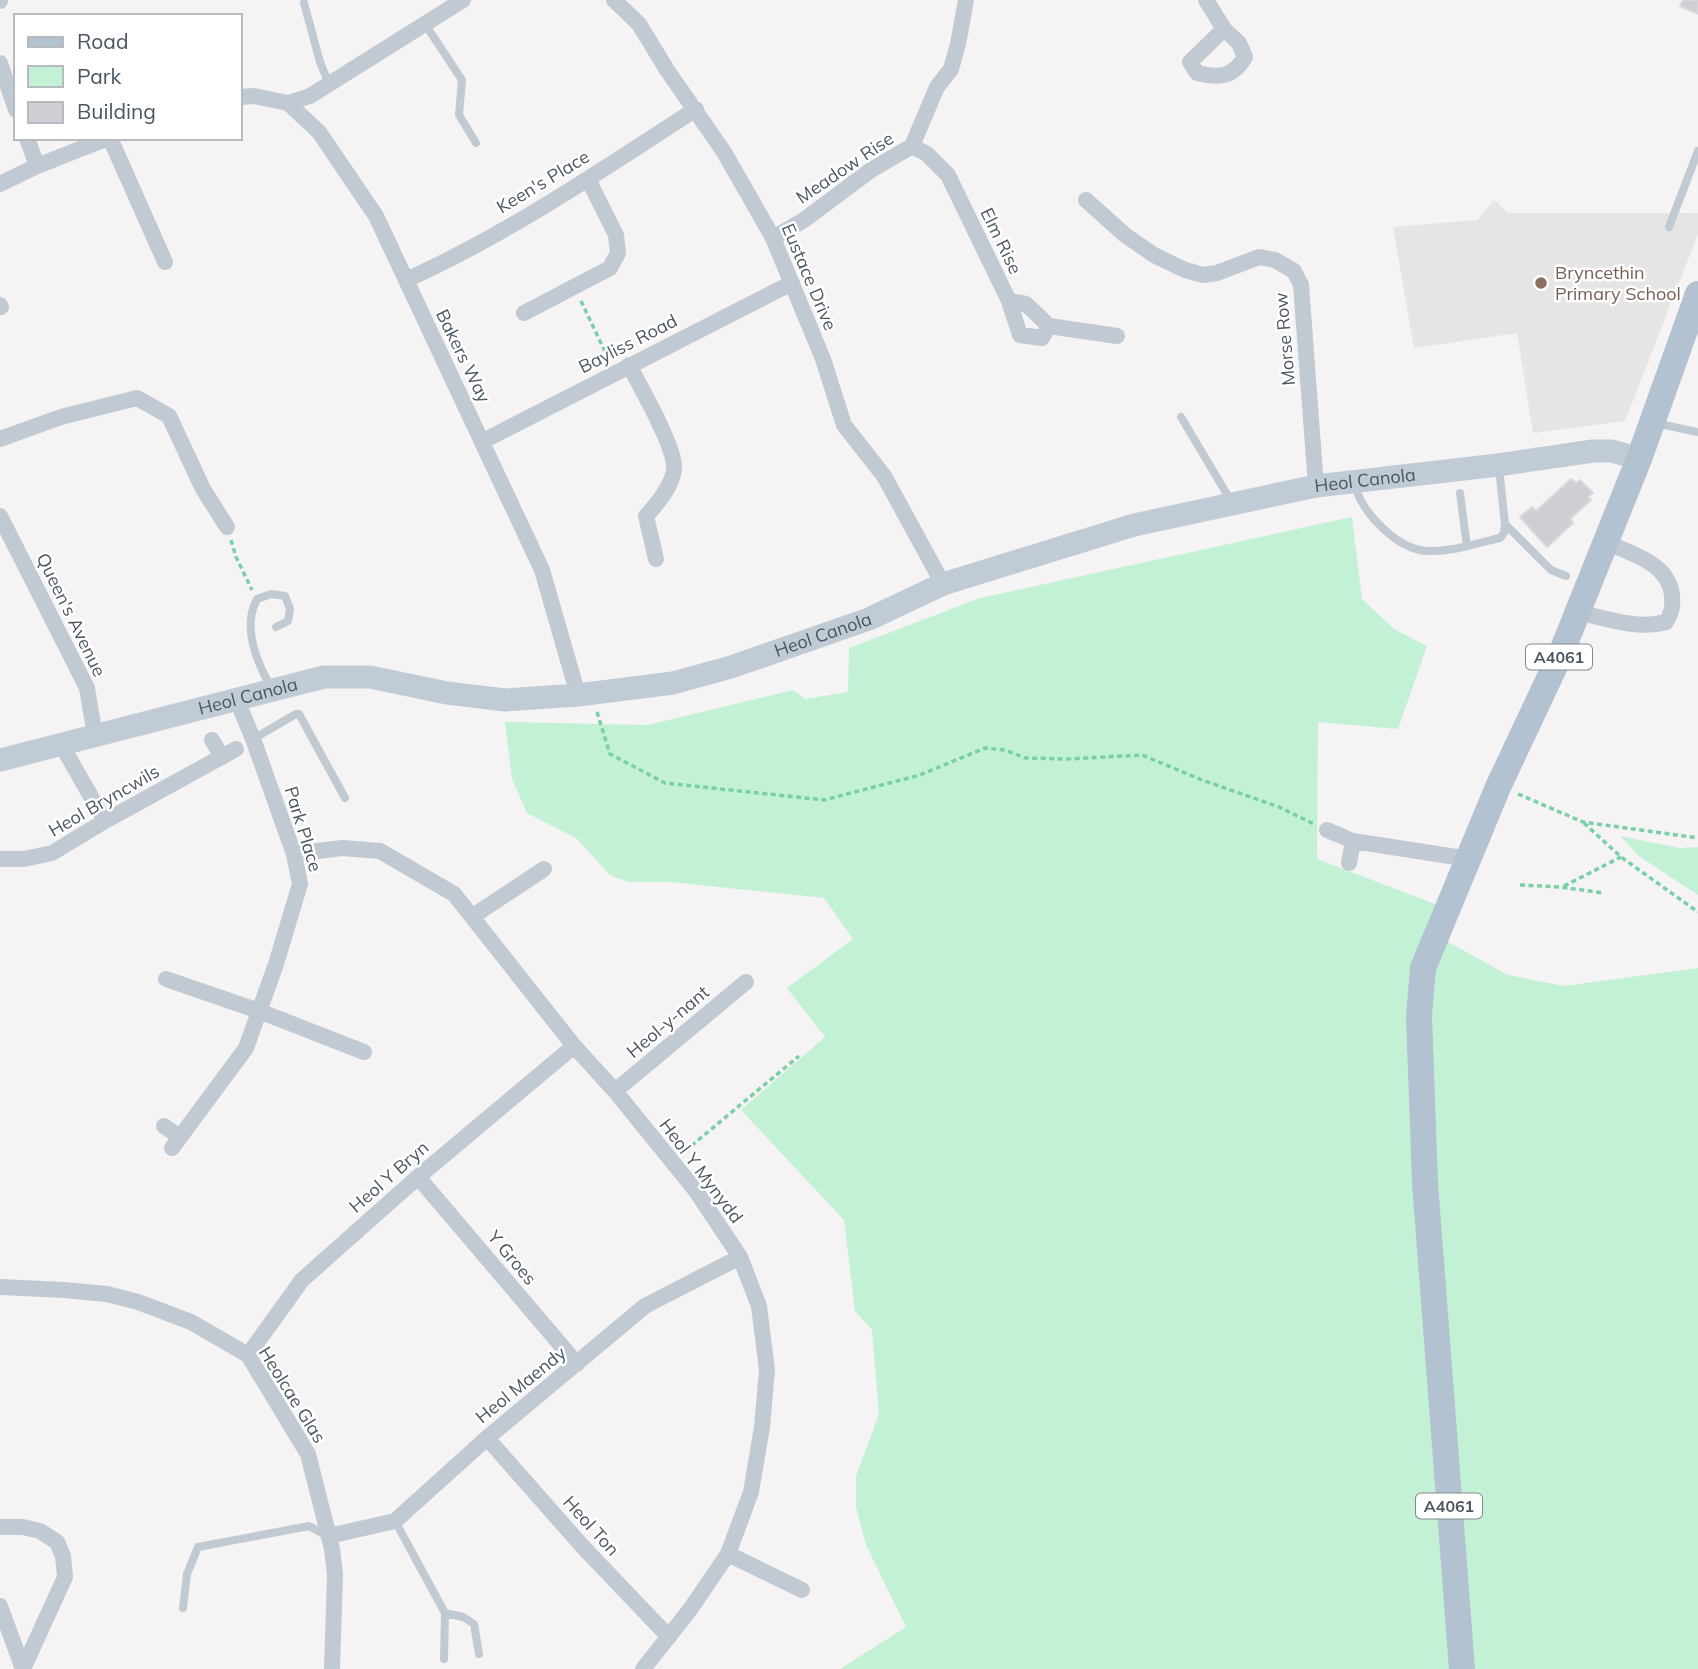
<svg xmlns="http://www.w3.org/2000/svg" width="1698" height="1669" font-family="Mulish,sans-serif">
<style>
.education{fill:#e6e4e5}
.green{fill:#c3f1d5}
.building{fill:#cdcfd5;stroke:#d7d9de;stroke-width:2}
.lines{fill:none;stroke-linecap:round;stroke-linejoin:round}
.path{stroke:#7ad0a6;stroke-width:3.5;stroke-dasharray:5 3.5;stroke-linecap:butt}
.lane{stroke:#c1cad2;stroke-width:8}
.street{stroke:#c1cad2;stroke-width:16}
.secondary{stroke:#c1cbd6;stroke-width:23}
.primary{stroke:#b3c2d1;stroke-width:26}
.education-dot{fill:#8d6e63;stroke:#fff;stroke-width:2.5}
.labels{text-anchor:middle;stroke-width:5;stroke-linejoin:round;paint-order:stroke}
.shield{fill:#fff;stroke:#808990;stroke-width:2}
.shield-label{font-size:16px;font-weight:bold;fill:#4a5661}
.street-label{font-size:18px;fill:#4a5661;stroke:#fff}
.education-label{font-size:18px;fill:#785e54;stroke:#fff;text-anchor:start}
</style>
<rect width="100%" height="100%" fill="#f5f3f3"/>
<path class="education" d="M1494 200 1508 213H1698V234L1625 421 1533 433 1517 333 1414 348 1393 227 1477 220Z"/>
<path class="green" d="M1352 517 1362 599 1394 629 1427 646 1398 729 1318 722 1317 859 1448 909 1437 936 1508 975 1564 986 1698 968V1669H840L906 1627 866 1545 856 1507V1476L879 1414 872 1330 855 1311 844 1220 741 1110 825 1037 787 988 853 939 824 898 671 882H628L610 875 576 838 527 813 512 779 505 722 648 725 793 690 805 699 848 692 849 648 980 598Z
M1620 836 1680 848 1698 847V895L1639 856Z"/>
<path class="building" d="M1683 0H1698V14L1680 6Z
M1571 479 1576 483 1580 480 1593 493 1588 497 1591 500 1570 519 1573 523 1547 547 1520 517 1532 507 1536 511Z"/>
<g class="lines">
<path class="path" d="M581 301 609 360
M231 540 236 557 252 590
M597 712 610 754 665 783 824 800 920 775 985 748 1005 750 1025 758 1068 759 1142 755 1202 780 1279 807 1314 824
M1518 794 1583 822 1698 838
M1584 823 1621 857 1698 912
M1520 885 1561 887 1603 893
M1564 886 1621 857
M685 1151 799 1056"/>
<path class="lane" d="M304 3 320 62 329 84
M425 24 462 80 459 115 476 143
M1669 227 1698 151
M1181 417 1231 501
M1655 423 1698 432
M1355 485C1361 513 1399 551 1429 551 1452 552 1477 543 1500 538L1504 533 1505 524 1499 468
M1460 493 1467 546
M1505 524 1551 570 1566 576
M271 687C256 661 242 627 257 599L271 594 285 596 290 609 288 621 276 627
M253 739 296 714H299L345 798
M395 1521 445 1613 444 1659
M183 1608 187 1574 198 1547 309 1526 327 1536
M445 1613 463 1617 474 1624 479 1654"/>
<path class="street" d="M614 0 639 24 667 70 724 152 773 238 823 359 844 425 884 476 943 584
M1206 0 1224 29 1239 43 1245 57C1233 78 1218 78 1197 73L1190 62 1224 29
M0 1V0
M0 63 16 110
M240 97 254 96 288 103 319 132 376 216 542 570 578 695
M288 103 310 96 463 0
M27 138 37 166
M110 138 165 262
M912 146 927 154 948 175 1009 301 1020 335 1042 338 1049 326
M0 184 37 166 108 138
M1086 200 1125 235 1154 255 1185 270 1203 275 1217 273 1259 257 1275 260 1294 271 1301 285 1316 486
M773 238 804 220 871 170 912 146 937 87 951 69 958 44 966 0
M406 280C508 234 602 170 696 109
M1009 301 1026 304 1049 326
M0 305 1 307
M524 313 610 268 618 253 616 235 588 179
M1049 326 1117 336
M629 365C641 388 672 442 674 465 675 483 658 503 646 516L656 559
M0 439 61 417 137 398 169 416 203 489 227 527
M483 441 792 283
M0 516 87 688 95 736
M1577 612C1605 618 1637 630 1666 622 1672 613 1673 606 1672 595 1669 563 1630 553 1605 542
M212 740 222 757
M61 744 105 821
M1327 830 1353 841 1469 859
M294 854 342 848 380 851 454 894 574 1046 615 1091 696 1191 740 1257 759 1306 767 1370 762 1427 751 1492 728 1554 689 1611 643 1669
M0 859H24L52 853 105 821 236 749
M1349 863 1353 841
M473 916 544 869
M166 979 259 1011 364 1052
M615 1091 746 982
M164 1126 180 1137
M172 1148 246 1048 276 964 300 884 294 854 253 739 237 700
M418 1177 577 1364
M0 1287 64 1290 107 1294 138 1302 191 1322 248 1355 308 1454 332 1549 335 1575 332 1669
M248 1355 302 1280 418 1177 574 1046
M487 1438 583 1547 669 1637
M0 1527H23L40 1531 57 1542 63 1556 65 1577 23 1669
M329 1536 395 1521 487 1438 645 1306 740 1257
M728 1554 802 1590
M0 1606 23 1669"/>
<path class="secondary" id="s1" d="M0 760 324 677H370L447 693 505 700 578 695 673 683 731 667 869 619 943 584 1134 525 1316 486 1498 465 1593 451H1612L1639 459"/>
<path class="primary" d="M1462 1669 1425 1183 1419 1016 1423 968 1498 787 1562 651 1639 459 1698 294"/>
</g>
<circle class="education-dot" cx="1541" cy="283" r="7"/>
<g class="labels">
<g class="shield">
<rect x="1526" y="644.5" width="66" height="25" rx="5"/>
<rect x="1416" y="1493.5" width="66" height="25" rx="5"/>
</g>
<g class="shield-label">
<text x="1559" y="663">A4061</text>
<text x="1449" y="1512">A4061</text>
</g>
<g class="street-label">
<text transform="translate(845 168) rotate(-34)" y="6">Meadow Rise</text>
<text transform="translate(543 182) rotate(-31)" y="6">Keen's Place</text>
<text transform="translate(1001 241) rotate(64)" y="6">Elm Rise</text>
<text transform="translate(809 277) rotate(67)" y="6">Eustace Drive</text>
<text transform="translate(1285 339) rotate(-95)" y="6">Morse Row</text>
<text transform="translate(628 344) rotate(-27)" y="6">Bayliss Road</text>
<text transform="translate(463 356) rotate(64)" y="6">Bakers Way</text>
<text dy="6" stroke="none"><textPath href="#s1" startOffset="1410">Heol Canola</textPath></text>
<text transform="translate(71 615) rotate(64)" y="6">Queen's Avenue</text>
<text dy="6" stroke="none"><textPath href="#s1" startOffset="844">Heol Canola</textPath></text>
<text dy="6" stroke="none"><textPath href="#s1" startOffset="256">Heol Canola</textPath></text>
<text transform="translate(104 801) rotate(-30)" y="6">Heol Bryncwils</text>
<text transform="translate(303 829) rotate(73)" y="6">Park Place</text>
<text transform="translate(668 1022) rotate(-40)" y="6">Heol-y-nant</text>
<text transform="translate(701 1171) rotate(53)" y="6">Heol Y Mynydd</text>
<text transform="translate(389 1177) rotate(-41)" y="6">Heol Y Bryn</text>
<text transform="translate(512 1258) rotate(50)" y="6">Y Groes</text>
<text transform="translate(521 1385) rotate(-39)" y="6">Heol Maendy</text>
<text transform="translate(292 1395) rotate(58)" y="6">Heolcae Glas</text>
<text transform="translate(591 1526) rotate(48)" y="6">Heol Ton</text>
</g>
<g class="education-label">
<text x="1555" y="279">Bryncethin<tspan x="1555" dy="21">Primary School</tspan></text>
</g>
</g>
<rect x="14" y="14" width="228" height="126" fill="#ffffff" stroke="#b7bbc0" stroke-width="2"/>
<rect x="28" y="37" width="35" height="10" fill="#b3c2d1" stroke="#b7bbc0" stroke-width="2"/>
<text x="77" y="49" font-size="21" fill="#4a5661">Road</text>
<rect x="28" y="66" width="35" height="21" fill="#c3f1d5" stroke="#b7bbc0" stroke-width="2"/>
<text x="77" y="84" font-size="21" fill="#4a5661">Park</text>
<rect x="28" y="102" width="35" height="21" fill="#cdcfd5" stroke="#b7bbc0" stroke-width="2"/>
<text x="77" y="119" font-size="21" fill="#4a5661">Building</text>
</svg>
